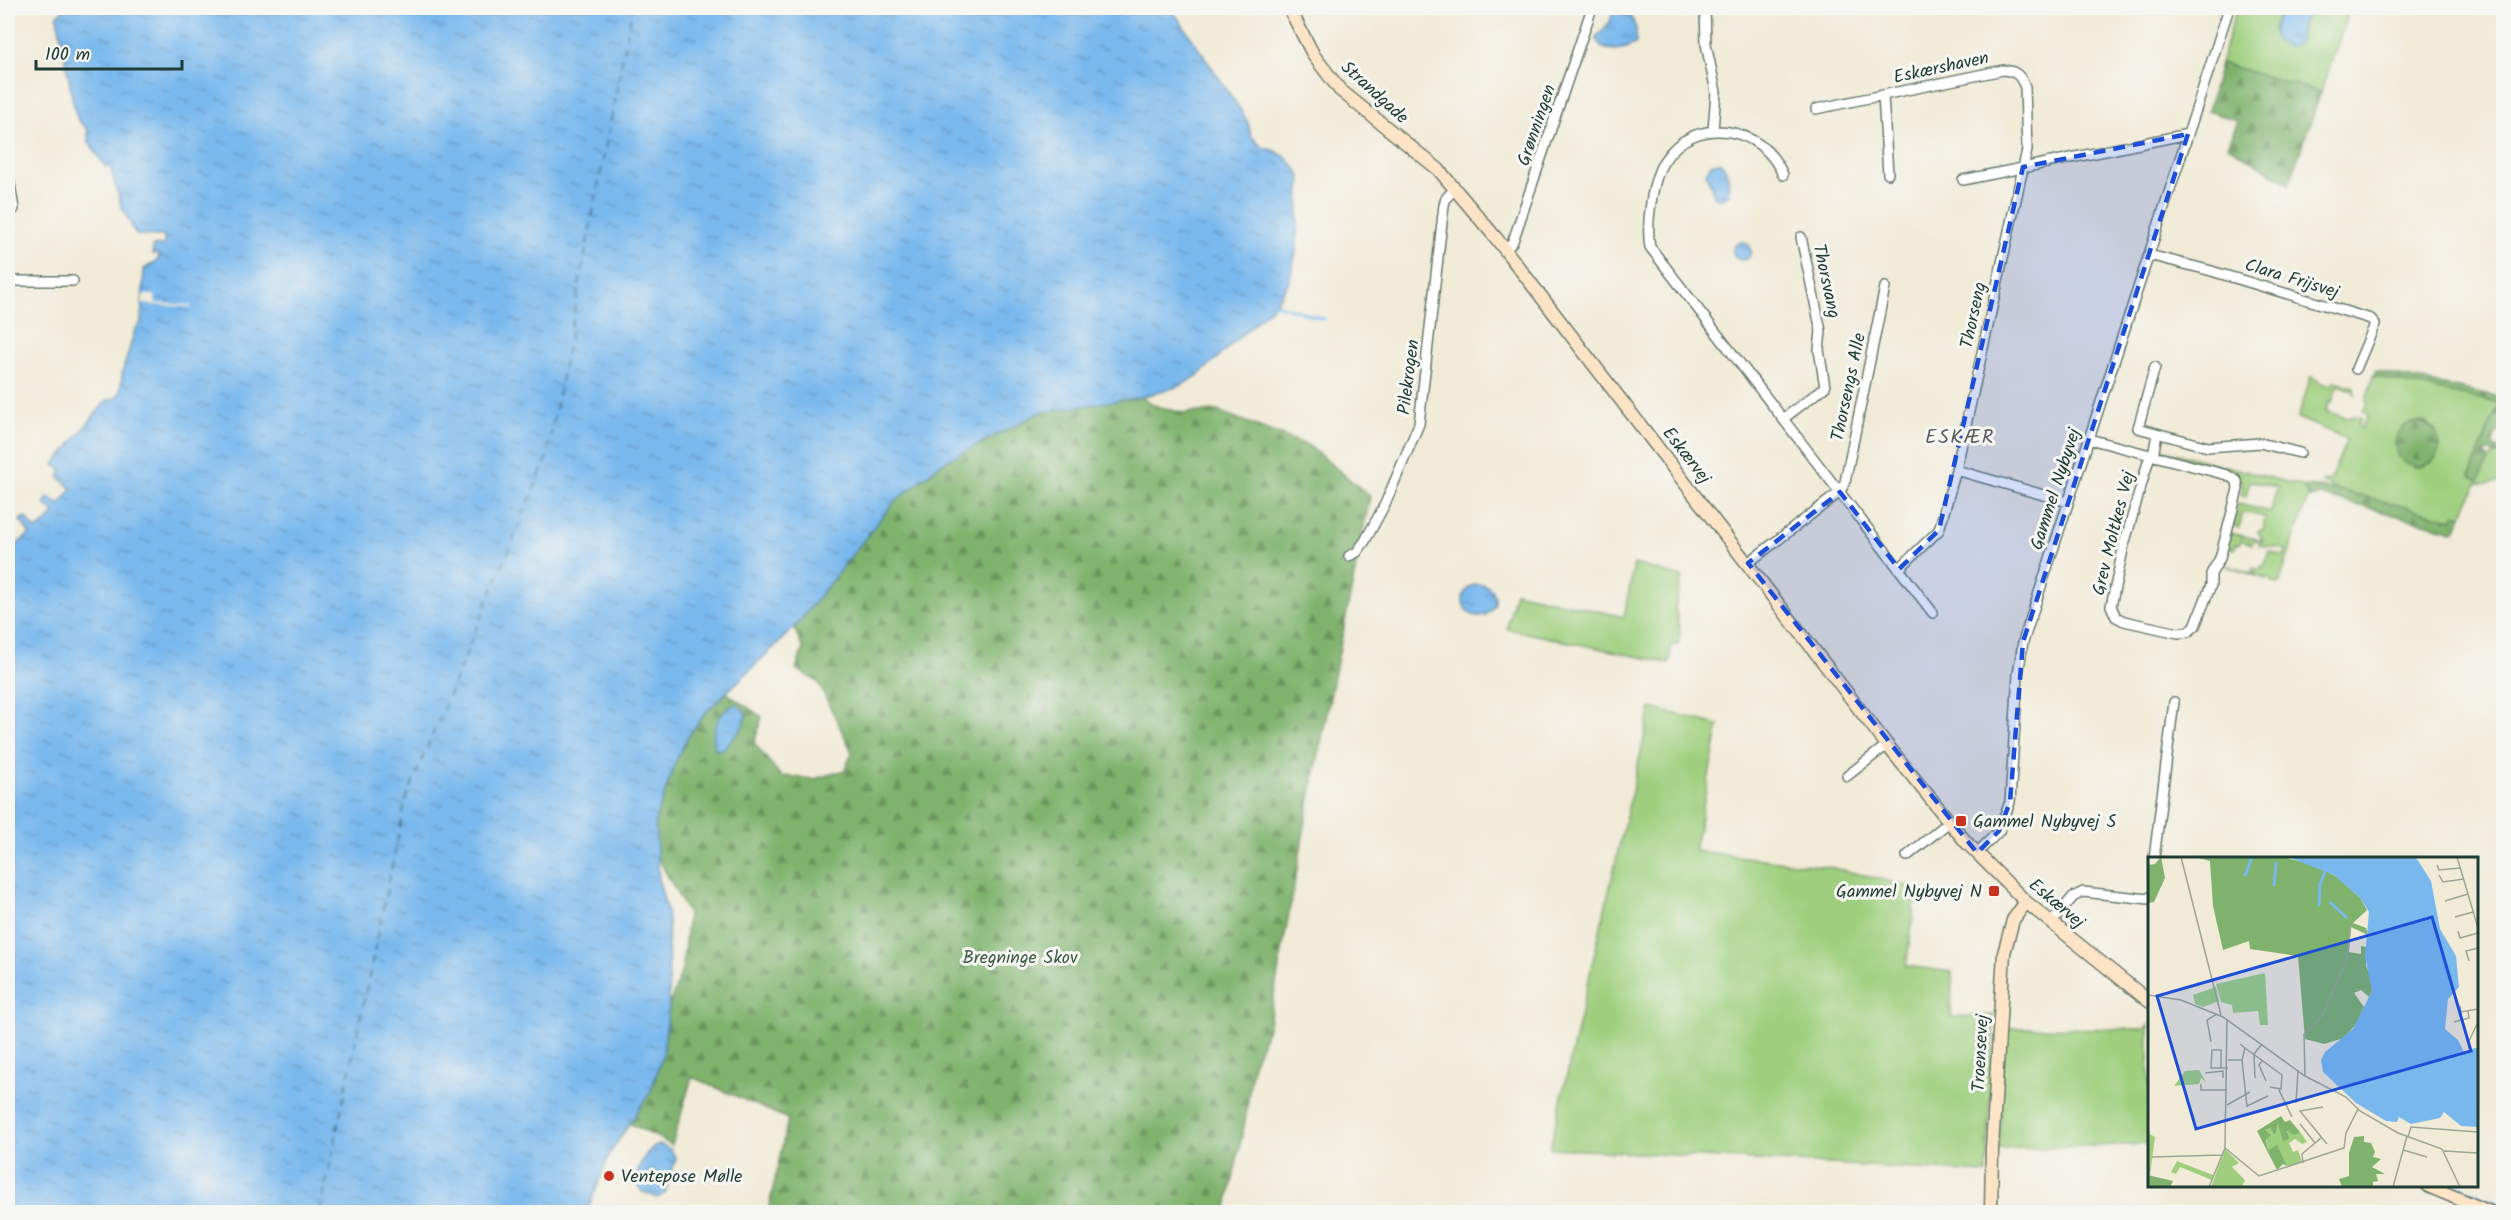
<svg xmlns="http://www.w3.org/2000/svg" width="2511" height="1220" font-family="Kalam,sans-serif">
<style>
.grass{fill:#9fcf7e;stroke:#5f8659;stroke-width:1.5;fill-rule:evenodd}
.forest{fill:url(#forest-firs);stroke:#4f7850;stroke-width:1.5}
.water{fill:url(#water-ripples);stroke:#4c7a90;stroke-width:1.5}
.pier{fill:#f1ead7}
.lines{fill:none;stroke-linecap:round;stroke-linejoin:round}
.stream{stroke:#79b8ed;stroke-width:3}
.ferry{stroke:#365c62;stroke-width:1.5;stroke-dasharray:8 6;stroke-linecap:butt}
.street-casing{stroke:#687a6d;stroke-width:12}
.secondary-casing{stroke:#687a6d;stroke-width:15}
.street{stroke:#fff;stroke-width:9}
.secondary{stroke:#fee4c6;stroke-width:12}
.marked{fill:#1d4ed8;fill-opacity:0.2;stroke:#1d4ed8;stroke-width:4.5;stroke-dasharray:12 8;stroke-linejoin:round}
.poi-dot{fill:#c8321e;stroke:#f6f6f2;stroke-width:2}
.labels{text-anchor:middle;stroke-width:6;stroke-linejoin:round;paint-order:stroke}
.street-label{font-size:18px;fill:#1f3d34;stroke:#f6f6f2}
.poi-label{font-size:18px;fill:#1f3d34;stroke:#f6f6f2;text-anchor:start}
.park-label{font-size:18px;fill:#395a43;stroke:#f6f6f2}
.neighbourhood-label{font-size:20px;letter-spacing:1.5px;fill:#5c5f62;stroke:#f6f6f2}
.inset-river{fill:none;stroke:#79b8ed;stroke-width:3}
.inset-road{fill:none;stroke:#9da596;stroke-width:1.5}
.view{fill:#1d4ed8;fill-opacity:0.15;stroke:#1d4ed8;stroke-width:3}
.inset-edge{fill:none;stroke:#1f3d34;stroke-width:3}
</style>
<defs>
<pattern id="forest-firs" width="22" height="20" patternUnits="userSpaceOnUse" patternTransform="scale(1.5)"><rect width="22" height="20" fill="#7fb26d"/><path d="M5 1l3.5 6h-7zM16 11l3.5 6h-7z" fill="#67925a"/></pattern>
<pattern id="water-ripples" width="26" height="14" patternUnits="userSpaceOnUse" patternTransform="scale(1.5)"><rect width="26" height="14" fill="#79b8ed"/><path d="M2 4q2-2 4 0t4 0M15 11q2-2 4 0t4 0" fill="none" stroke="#6397c1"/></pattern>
</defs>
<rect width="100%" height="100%" fill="#f6f6f2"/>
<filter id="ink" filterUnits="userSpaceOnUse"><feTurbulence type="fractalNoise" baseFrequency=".0167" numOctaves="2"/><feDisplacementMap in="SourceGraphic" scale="12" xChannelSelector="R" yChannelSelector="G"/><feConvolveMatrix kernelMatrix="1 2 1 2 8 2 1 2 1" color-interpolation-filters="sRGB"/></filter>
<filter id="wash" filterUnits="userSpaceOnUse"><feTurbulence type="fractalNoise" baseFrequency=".008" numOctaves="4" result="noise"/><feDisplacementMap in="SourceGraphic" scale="24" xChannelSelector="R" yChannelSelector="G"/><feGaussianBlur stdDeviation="1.35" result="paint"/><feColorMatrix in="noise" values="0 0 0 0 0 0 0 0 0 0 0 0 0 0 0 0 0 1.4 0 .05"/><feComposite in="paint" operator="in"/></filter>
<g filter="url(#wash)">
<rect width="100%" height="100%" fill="#f1ead7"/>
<path class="grass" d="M2237 8H2286L2277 19 2300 38 2303 21 2312 8H2350L2321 92 2220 63Z
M2311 376 2321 383 2330 385 2335 381 2354 387 2355 395 2354 391 2340 385 2336 388 2332 403 2329 402 2326 411 2346 418 2355 416 2361 418 2358 426 2361 428 2368 414 2363 411 2368 405 2366 401 2373 376 2499 403 2470 475 2478 480 2488 459 2498 454 2494 448H2499L2503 443V481L2489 484 2477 483 2461 517 2456 514 2452 520 2336 489 2322 482 2330 480 2347 439 2298 418ZM2421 422 2427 423 2440 447 2431 463 2416 467 2406 463 2402 428 2411 423Z
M2159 449 2306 487 2304 490 2310 498 2307 499 2279 584 2273 582 2271 579 2263 576 2265 579 2221 564 2258 575 2252 572 2253 568 2260 570 2261 566 2264 567 2269 551 2284 557 2286 549 2259 545 2260 542 2254 540 2252 544 2241 540 2239 544H2236L2234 549 2227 547 2231 533 2263 541 2258 532 2259 530H2263L2265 517 2243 512 2239 528 2233 526 2238 504 2271 512 2277 487 2250 481 2246 497 2241 496 2242 484 2237 474 2161 453Z
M1634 564 1682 577 1675 608 1680 632 1678 645H1672L1669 663 1507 629 1515 592 1624 617Z
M1651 708 1719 725 1694 851 1829 867 1917 888 1906 966 1952 972 1951 1017 1994 1015 1987 1173 1550 1148Z
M2149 1024V1144L1999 1149 2005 1028 2146 1029Z"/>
<path class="forest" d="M2220 63 2321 92 2289 184 2228 146 2238 121 2208 111Z
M2376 371 2501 397 2499 403 2503 405V431L2495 434 2492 443 2498 454 2494 455 2492 452H2485L2488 462 2478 481 2470 476 2499 403 2373 376Z
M1141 397 1156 406 1183 413 1218 411 1309 446 1370 496 1310 798 1268 1028 1253 1064 1245 1121 1226 1212H768L788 1119 692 1077 672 1145 629 1123 651 1091 663 1054 669 1006 682 970 688 914 656 854 655 821 675 763 687 738 705 713 727 693 762 717 754 743 781 776 814 779 845 770 852 752 818 682 796 669 803 649 794 628 893 503 942 463 1041 412Z
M2422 422 2435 430 2440 445 2436 446 2440 447C2430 487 2379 458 2400 431 2405 423 2413 422 2422 422Z
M2307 486 2336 489 2452 519 2456 514H2460L2461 517 2456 529 2453 531 2320 495 2310 498 2304 490Z"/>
<path class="water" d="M65 8H1171L1240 109 1248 123 1251 136 1262 147 1275 151 1286 157 1301 175 1296 252 1289 282 1275 304 1199 375 1180 386 1141 397 1041 412 942 463 893 503 794 628 705 713 687 738 675 763 655 821 659 881 668 916 669 1006 663 1054 651 1091 610 1153 587 1212H8V551L30 534 20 520 25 517 36 530 46 523 54 513 44 503 49 497 59 505 72 489 59 477 62 470 54 465 106 401 117 397 120 391 123 370 135 330 141 323 144 269 158 260 159 254H153V246L164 245V236L136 235 121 205 110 166 105 167 88 140V130L78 120 74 107 57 16Z
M1614 8H1627L1629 10 1636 29V43C1625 50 1612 52 1601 47L1596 38 1610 22Z
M2286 8H2312L2303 21 2298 43 2289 48 2276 41C2269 27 2277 18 2286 8Z
M1719 162C1730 170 1729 183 1728 195L1719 199 1715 197 1706 173 1711 164Z
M1733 251a9 9 0 1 1 18 0a9 9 0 1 1-18 0Z
M1463 600a16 16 0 1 1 32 0a16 16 0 1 1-32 0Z
M737 704 746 713C746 728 733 738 723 749L716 750C709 733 718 709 737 704Z
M659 1144 670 1149 676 1158 665 1193 658 1198 642 1192 636 1181C637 1168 646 1149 659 1144Z"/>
<path class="pier" d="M143 295H155V303L191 305V307L142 304Z"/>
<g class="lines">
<path class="stream" d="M1275 304 1324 319
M2457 1186 2504 1206"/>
<path class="ferry" d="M320 1212 406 799 546 460 632 8"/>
</g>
</g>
<g filter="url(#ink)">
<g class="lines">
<defs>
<path id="street" d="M1705 8 1706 44 1716 92 1713 130
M1883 96 1888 174
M1816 109 2003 70C2016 71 2020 75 2025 87L2027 150 1956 470 2068 502
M1783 175C1763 126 1695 113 1664 161 1652 180 1646 225 1650 247L1899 569
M9 178 14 209
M1963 180 2188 134
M1506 250 1513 241 1592 8
M2149 255 2208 270 2371 319 2375 324 2356 369
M8 281H73
M2155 367 2138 428 2208 447 2260 443 2300 453
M1783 419 1825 387 1819 350 1821 331 1801 237
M2089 439 2227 475 2237 481 2238 489 2220 558 2211 574V585L2195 626 2188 632 2178 633 2124 621 2116 617 2111 606 2124 545 2150 455
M2153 456 2157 434
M1349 556 1357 552 1365 541 1385 504 1419 424 1444 205 1446 198 1456 188
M1748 563 1840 492 1845 482 1885 287
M1933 613 1899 569 1939 530 1956 470
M1847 776 1887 745
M1977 853 1999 831 2010 802 2018 674 2023 642 2229 8
M1907 856 1949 822
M2154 858 2174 702
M2051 923 2073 897 2083 892 2149 899 2150 897"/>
<path id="secondary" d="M1289 8 1314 56 1340 90 1438 169 1496 238 1887 745 1966 842 2026 902 2150 1002
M2428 1186 2490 1212
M1991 1212 1992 1148 2004 953 2013 920 2026 902"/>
</defs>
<use href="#street" class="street-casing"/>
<use href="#secondary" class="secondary-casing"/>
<use href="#street" class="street"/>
<use href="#secondary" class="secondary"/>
</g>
</g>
<path class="marked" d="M2188 134 2023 642 2010 802 1999 831 1977 853 1748 563 1840 492 1899 569 1939 530 2023 167Z"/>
<g class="poi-dot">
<rect x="1955" y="815" width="12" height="12" rx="3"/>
<rect x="1988" y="885" width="12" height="12" rx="3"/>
<circle cx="609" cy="1176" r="6"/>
</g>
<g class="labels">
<g class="street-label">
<text transform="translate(1941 67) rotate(-12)" y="6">Eskærshaven</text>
<text transform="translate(1375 92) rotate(42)" y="6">Strandgade</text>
<text transform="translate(1536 125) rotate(-71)" y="6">Grønningen</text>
<text transform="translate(2292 278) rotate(17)" y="6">Clara Frijsvej</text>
<text transform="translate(1827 281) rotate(78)" y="6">Thorsvang</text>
<text transform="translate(1973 315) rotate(-78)" y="6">Thorseng</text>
<text transform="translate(1408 377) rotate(-83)" y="6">Pilekrogen</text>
<text transform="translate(1848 387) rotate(-78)" y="6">Thorsengs Alle</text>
<text transform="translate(1687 455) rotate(52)" y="6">Eskærvej</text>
<text transform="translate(2055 489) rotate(-72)" y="6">Gammel Nybyvej</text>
<text transform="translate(2113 533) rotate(-76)" y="6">Grev Moltkes Vej</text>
<text transform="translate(2057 903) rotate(40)" y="6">Eskærvej</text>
<text transform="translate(1980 1053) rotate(-87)" y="6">Troensevej</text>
</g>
<g class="poi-label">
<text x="1973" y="827">Gammel Nybyvej S</text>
<text x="1982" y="897" text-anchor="end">Gammel Nybyvej N</text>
<text x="621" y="1182">Ventepose Mølle</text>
</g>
<g class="park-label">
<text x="1020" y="963">Bregninge Skov</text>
</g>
<g class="neighbourhood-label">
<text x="1960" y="443">ESKÆR</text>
</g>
</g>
<g transform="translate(2148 857)">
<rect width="330" height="330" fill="#f1ead7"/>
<path d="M117 116 120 168H112L110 154 85 156 84 148 73 145 68 127ZM68 130 71 144 55 150 47 147 45 138ZM51 213 58 225 53 221 51 227 26 229 37 214ZM130 267 137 275H152L159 285 154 287 147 282 141 286 145 295 150 293 154 305 139 309 120 293 117 273 122 270 127 279ZM77 292 91 306 84 310 97 323 94 330H63ZM29 304 65 318 64 323 32 310 28 317 23 315Z" fill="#9fcf7e"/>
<path d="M13 0 17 21 6 45 0 46V8L7 7ZM47 0H134L167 8 189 20 213 42 219 53 205 66 218 71 220 78 203 70 201 95 213 97V89L219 90 218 109 225 124 224 134 221 140 213 133 206 136 216 150 209 166 196 181 176 187 157 182 150 99 102 92 101 84 75 93 65 49 62 4ZM133 259 137 265 142 263 152 275 146 278 139 274 141 282 135 284 130 267 127 279 122 271 117 273 123 278 118 283 120 293 129 288 139 309 135 307 129 313 109 274ZM216 279V285L223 286 227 295 225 300 233 302 224 310 237 317H228L230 324 225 325V330H194L191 322 201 319V296L206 280ZM0 318 4 319 25 324 22 330H0Z" fill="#7fb26d"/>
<path d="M0 276 7 280 2 318 0 317Z" fill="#9fcf7e"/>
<path d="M140 0H267L271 5 283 24 292 72 308 99 311 130 300 142 297 172 310 183 316 195 330 190V270L313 269 296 255 292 261 263 267 251 260 249 265 238 264 208 246 175 215 173 203 177 195 205 172 224 134 217 99 221 55 213 42 186 18Z" fill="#79b8ed"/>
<path class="inset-river" d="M221 0 246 51 250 70 253 119 248 160 255 255 277 231 330 233M97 19 104 0M126 29 128 5M182 45 199 61M171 49 172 27 178 13"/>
<path class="inset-road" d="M33 0 73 158M309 0 330 71M289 8 291 13 312 11M291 18 295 25 316 22M297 44 320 37M307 60 325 55M310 74 312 81 330 76M321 104 318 94 330 91M0 138 33 143 75 160 157 219 198 240 212 254 250 276 294 292 312 330M312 149 313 155 330 152M306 165 321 161 320 154M321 184 330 165M63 185 59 163 69 157M92 187 97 191 94 203M97 191 134 218 133 232 122 230M80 203H94L99 249 120 239M114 204 111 208 118 224M73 211V193H64L63 211H80M57 216 75 214V221M157 219 156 177 174 159 199 102 203 67M107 221 106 197 114 187M53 227V233H79M131 233 144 260M148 246 150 213M79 248 102 235M175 250 152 254 179 287M152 267 167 286M260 280 263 270 330 275M77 291 111 319 196 291 198 276 210 252M255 293 279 300M296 294 330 296M4 300 74 298M155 306 154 297 173 281M61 330 77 291 79 162M245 330 259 279"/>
<path class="view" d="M284 60 323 194 48 272 9 139Z"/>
<rect width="330" height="330" class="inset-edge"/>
</g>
<rect width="2511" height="1220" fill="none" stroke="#f6f6f2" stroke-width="30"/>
<path d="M36 60v9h146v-9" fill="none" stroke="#1f3d34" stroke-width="3"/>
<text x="45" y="60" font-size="18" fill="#1f3d34" stroke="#f6f6f2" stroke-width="4.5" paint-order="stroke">100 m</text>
</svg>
